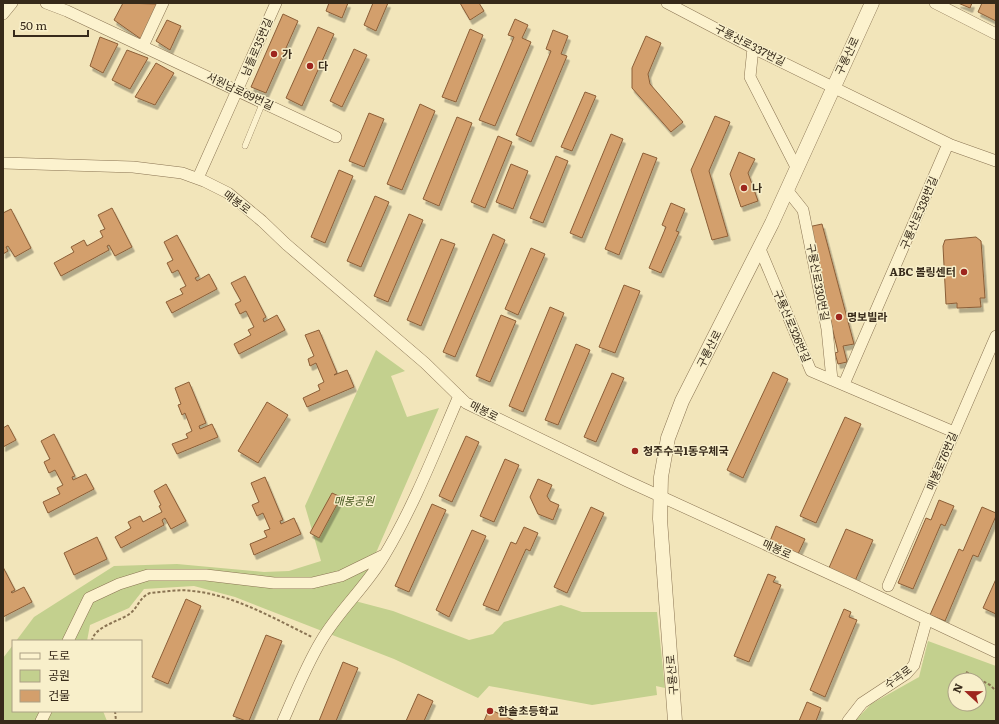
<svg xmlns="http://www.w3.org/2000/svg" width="999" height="724" font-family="Literata,'Noto Sans KR',serif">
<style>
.green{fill:#c3d08e;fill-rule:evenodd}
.building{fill:#d39f6c;stroke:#8b5e37;filter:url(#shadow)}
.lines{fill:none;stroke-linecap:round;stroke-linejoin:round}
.service-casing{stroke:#8a7453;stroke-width:6}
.minor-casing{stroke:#8a7453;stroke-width:12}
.tertiary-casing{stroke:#8a7453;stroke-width:15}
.path{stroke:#8a7453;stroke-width:2;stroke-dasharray:3 2;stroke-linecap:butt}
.service{stroke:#fcf2ce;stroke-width:5.5}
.minor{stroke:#fcf2ce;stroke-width:11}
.tertiary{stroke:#fcf2ce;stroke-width:14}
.poi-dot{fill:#9e261e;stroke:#f8efca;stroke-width:1.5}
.labels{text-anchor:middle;stroke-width:3;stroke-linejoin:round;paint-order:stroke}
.street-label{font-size:11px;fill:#372a1a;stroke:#f8efca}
.poi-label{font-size:11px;font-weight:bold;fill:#372a1a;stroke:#f8efca;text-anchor:start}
.park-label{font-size:11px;font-style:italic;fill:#44561e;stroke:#f8efca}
</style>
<defs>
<filter id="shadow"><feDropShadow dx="2.5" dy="4.5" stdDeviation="0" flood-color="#0004"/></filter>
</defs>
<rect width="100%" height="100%" fill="#f2e5ba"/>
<path class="green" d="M376 350 405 371 391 376 407 417 439 408 355 601 393 611 469 640 493 634 504 622 561 605 582 612H657L665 688 656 686 657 695 592 705 489 686 478 698 394 659 235 597 194 586 144 589 129 608 90 625 87 641H16L34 617 114 566 177 564 264 572 289 571 321 561 305 506Z
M928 641 996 666V721H855L871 704 919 677ZM955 680H979V704H955Z
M13 645V711H103L107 721H3V658Z"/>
<path class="building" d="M123 3 157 4 141 39 114 20Z
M329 3H348L342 18 326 11Z
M373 3H388L376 31 364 25Z
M460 3H479L484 11 470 20Z
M958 3H972L970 8Z
M982 3H996V21L978 12Z
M283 14 298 21 266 93 251 87Z
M515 19 528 25 522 38 531 42 495 126 479 120 514 37 508 35Z
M167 20 181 26 170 50 156 41Z
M318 27 334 34 302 106 286 98Z
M470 29 483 35 456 102 442 97Z
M553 30 568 36 561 54 567 56 531 142 516 135 551 51 546 49Z
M646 36 661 43 648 74 650 84 683 122 671 132 632 88V68Z
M100 37 118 44 103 73 90 66Z
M354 49 367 55 342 107 330 101Z
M127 50 148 58 130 89 112 80Z
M156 63 174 73 155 105 135 97Z
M585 92 596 96 572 151 561 147Z
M420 104 435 111 402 190 387 184Z
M369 113 384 119 364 167 349 161Z
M715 116 730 122 709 171 728 236 712 240 691 170Z
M457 117 472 123 439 206 423 199Z
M611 134 623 139 582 238 570 233Z
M498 136 512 142 485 208 471 202Z
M739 152 755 159 748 173 758 201 741 207 730 174Z
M643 153 657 158 619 255 605 249Z
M556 156 568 161 543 223 530 218Z
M511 164 528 171 513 209 496 202Z
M339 170 353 176 325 243 311 237Z
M375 196 389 202 361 267 347 261Z
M671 203 685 209 676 231 679 232 661 273 649 268 666 227 662 225Z
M112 208 132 247 115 256 109 245 107 246 109 250 61 276 54 263 74 252 71 247 84 240 87 246 103 237 100 231 105 229 98 215Z
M11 209 31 248 15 257 8 246 6 247 8 251 3 254V213Z
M409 214 423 220 388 302 374 296Z
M822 224 854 344 843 346 847 362 838 364 835 353 838 352 808 227Z
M493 234 505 240 455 357 443 352Z
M177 235 199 276 195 278 197 281 209 274 217 289 172 313 166 302 183 294 180 289 186 286 178 270 172 273 167 263 173 260 164 242Z
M976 237 981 241 985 298H980L981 307 957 308V303L946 304 943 246 945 240Z
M441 239 455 244 421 326 407 320Z
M531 248 545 254 518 315 505 309Z
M245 276 266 317 263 319 264 322 277 315 285 330 239 354 234 344 251 335 248 330 254 327 246 311 240 314 235 304 241 301 231 283Z
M624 285 640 291 615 353 599 347Z
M550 307 564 313 523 412 509 406Z
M501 315 516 321 490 382 476 376Z
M319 330 337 373 334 375 347 370 354 387 307 407 303 398 320 390 318 385 324 382 316 363 310 366 308 359 314 356 305 335Z
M576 344 590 350 558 425 545 420Z
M773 372 788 379 743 478 727 470Z
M612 373 624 378 596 442 584 437Z
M189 382 206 423 199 426 200 429 212 424 218 437 177 454 172 444 188 438 186 434 192 431 185 413 182 415 178 405 181 404 175 388Z
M267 402 288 415 258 463 238 451Z
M845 417 861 424 816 523 800 516Z
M8 425 16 440 3 447V428Z
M54 434 75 476 72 477 73 480 86 474 94 489 48 513 43 502 60 494 57 488 63 485 55 470 49 473 44 462 50 459 41 441Z
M466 436 479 442 452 502 439 496Z
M505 459 519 465 494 522 480 516Z
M265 477 283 520 280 521 281 524 294 518 301 534 254 555 250 544 267 537 264 531 270 529 263 513 257 516 252 505 259 502 251 483Z
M538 479 552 485 547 496 550 501 559 505 553 520 538 514 530 497Z
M166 484 186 521 171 529 165 518 162 520 164 525 121 548 115 537 131 528 128 522 140 516 143 522 162 512 159 506 161 505 154 491Z
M332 493 341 497 319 538 310 533Z
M939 500 954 506 945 526 941 524 913 589 898 583 926 518 931 520Z
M432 504 446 510 409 592 395 586Z
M591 507 604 513 567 593 554 587Z
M982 507 996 513V516L978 557 973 555 945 621 930 615 959 549 963 551Z
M776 526 805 539 798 554 770 541Z
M524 527 538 533 530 551 526 549 498 611 483 605 511 542 516 544Z
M846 529 873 540 855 581 828 570Z
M472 530 486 536 449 617 436 610Z
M97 537 107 559 74 575 64 553Z
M3 567 15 590 11 592 12 593 24 587 32 602 3 617Z
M768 574 776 577 773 582 781 585 749 662 734 656Z
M996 579V614L983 608Z
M186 599 201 606 168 684 152 677Z
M844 609 851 612 849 617 857 620 825 697 810 690Z
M266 635 282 641 249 721H246L233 716Z
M343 662 358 668 336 721H319Z
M418 694 433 701 424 721H406Z
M807 702 821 708 816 721H799Z
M489 709 515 721H484Z"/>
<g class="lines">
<defs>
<path id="service" d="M245 146 263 102"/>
<path id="minor" d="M46 3 67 11 336 137
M667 3 753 48 951 145 996 161
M935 3 996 34
M3 14 12 3
M143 46 163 3
M753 48 750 77 797 169
M3 163 133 167 182 173 204 181 228 193 262 221 286 244 425 363 466 403 627 481 852 584 996 652
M198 178 276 3
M787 190 803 210 827 329 832 380
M760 249 811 371 954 432
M844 384 948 144
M888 586 996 336
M68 641 89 598 119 584 148 575H206L274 583H312L341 576 384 555
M41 721 46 711
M283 721C295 694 306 666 321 641 339 610 366 587 384 556 414 506 436 449 459 396
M848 721 862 703 906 674 914 665 927 619"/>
<path id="tertiary" d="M675 721 660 519 661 477 668 438 682 401 772 223 872 3"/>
</defs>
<use href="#service" class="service-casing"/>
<use href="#minor" class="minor-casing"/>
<use href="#tertiary" class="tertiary-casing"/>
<path class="path" d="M92 641C93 628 118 621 128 615 138 609 139 597 150 593 164 592 179 589 193 591 234 595 275 619 312 637
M966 672 990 685 996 691
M115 711 116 721"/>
<use href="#service" class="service"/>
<use href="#minor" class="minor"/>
<use href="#tertiary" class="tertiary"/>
</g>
<g class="poi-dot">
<circle cx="274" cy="54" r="4"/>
<circle cx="310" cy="66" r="4"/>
<circle cx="744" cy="188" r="4"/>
<circle cx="964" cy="272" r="4"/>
<circle cx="839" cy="317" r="4"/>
<circle cx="635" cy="451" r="4"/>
<circle cx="490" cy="711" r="4"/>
</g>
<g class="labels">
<g class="street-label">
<text transform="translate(750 45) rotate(27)" y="4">구룡산로337번길</text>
<text transform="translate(257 47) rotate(-67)" y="4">남들로35번길</text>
<text transform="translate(847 56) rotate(-65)" y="4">구룡산로</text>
<text transform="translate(240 91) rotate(25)" y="4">서원남로69번길</text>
<text transform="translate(237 202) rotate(37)" y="4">매봉로</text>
<text transform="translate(919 213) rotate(-67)" y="4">구룡산로338번길</text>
<text transform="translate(818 282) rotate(79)" y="4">구룡산로330번길</text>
<text transform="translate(792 326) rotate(67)" y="4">구룡산로326번길</text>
<text transform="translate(709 349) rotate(-63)" y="4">구룡산로</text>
<text transform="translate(484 411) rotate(27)" y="4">매봉로</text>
<text transform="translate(942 461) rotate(-67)" y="4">매봉로76번길</text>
<text transform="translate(777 549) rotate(24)" y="4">매봉로</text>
<text transform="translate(672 675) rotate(-95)" y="4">구룡산로</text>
<text transform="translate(898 677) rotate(-37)" y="4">수곡로</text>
</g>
<g class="poi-label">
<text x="282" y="58">가</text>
<text x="318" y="70">다</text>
<text x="752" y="192">나</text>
<text x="956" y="276" text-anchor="end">ABC 볼링센터</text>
<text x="847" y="321">명보빌라</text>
<text x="643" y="455">청주수곡1동우체국</text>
<text x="498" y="715">한솔초등학교</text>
</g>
<g class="park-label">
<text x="354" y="505">매봉공원</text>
</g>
</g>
<rect width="999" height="724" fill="none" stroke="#372a1a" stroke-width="8"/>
<rect x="12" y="640" width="130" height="72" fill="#f8efca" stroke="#aba084"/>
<rect x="20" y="653" width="20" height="6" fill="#fcf2ce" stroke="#aba084"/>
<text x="48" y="660" font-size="12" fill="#372a1a">도로</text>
<rect x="20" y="670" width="20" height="12" fill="#c3d08e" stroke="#aba084"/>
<text x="48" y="680" font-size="12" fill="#372a1a">공원</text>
<rect x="20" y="690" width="20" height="12" fill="#d39f6c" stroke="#aba084"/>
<text x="48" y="700" font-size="12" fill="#372a1a">건물</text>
<g transform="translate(967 692) rotate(292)"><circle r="19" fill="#f8efca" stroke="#aba084"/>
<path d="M0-3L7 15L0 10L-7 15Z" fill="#9e261e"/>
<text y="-6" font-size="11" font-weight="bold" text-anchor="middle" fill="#372a1a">N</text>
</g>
<path d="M14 30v6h74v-6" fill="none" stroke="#372a1a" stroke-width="2"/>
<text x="20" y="30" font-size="12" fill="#372a1a" stroke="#f8efca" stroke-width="3" paint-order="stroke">50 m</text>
</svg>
